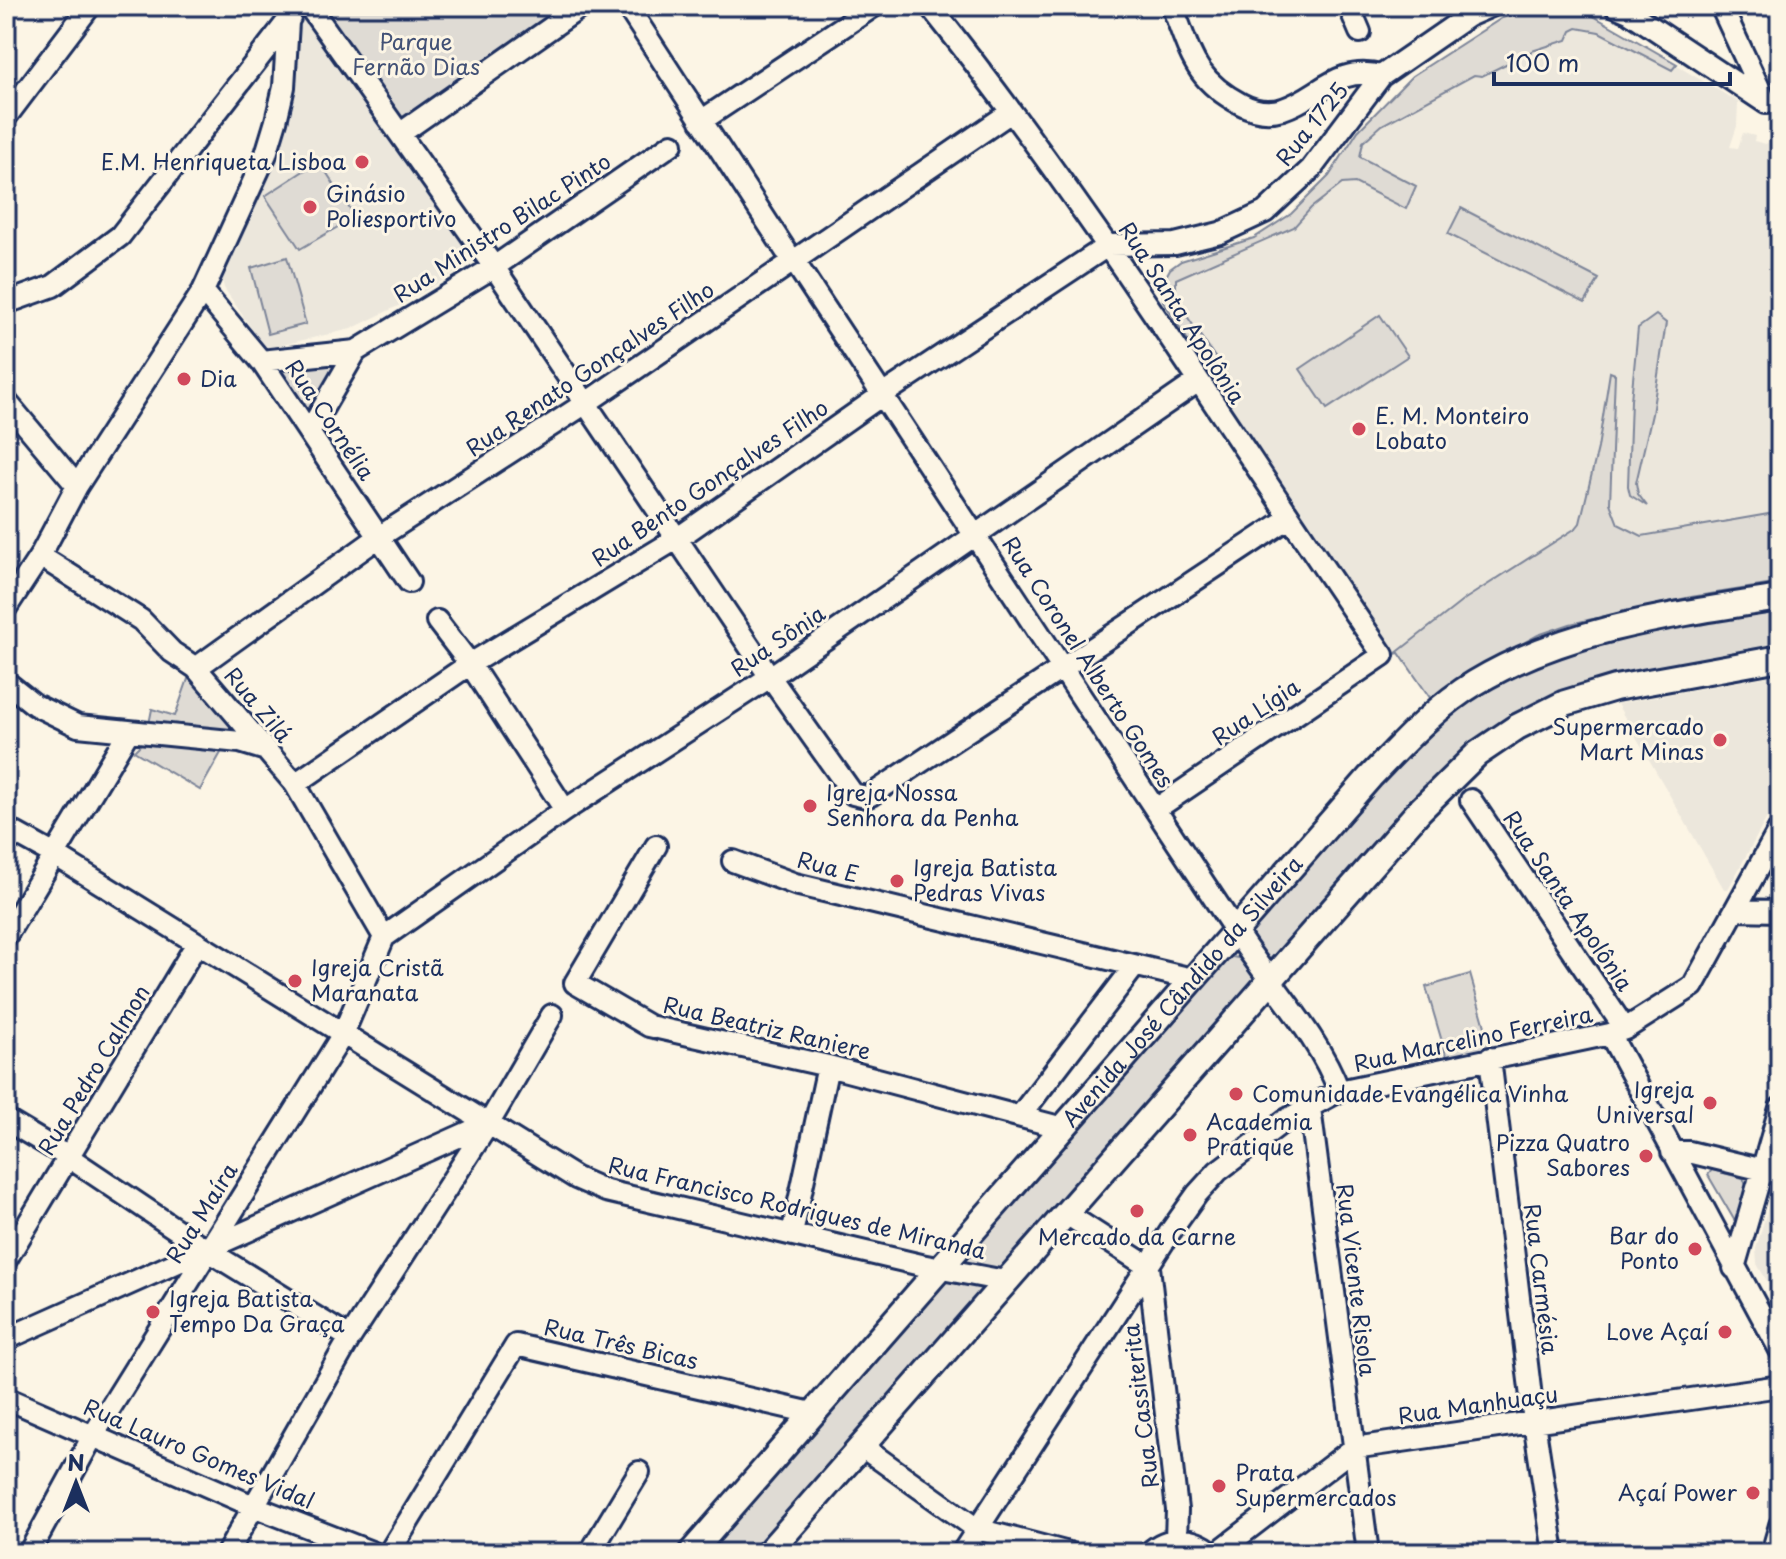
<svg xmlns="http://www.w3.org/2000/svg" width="1786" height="1559" font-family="'Playpen Sans',sans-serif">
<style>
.built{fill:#ece7dc}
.green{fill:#dfdbd4;stroke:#7d8599;stroke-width:2}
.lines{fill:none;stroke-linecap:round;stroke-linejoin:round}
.minor-casing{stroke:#1b2f5e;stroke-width:26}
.major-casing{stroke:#1b2f5e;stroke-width:30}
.minor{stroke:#fcf5e5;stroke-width:20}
.major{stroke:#fcf5e5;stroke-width:24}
.poi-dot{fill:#d1495b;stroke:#fcf5e5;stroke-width:3}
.labels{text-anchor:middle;stroke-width:6;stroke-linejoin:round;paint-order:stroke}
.park-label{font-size:22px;fill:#425176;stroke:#fcf5e5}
.street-label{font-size:22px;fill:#1b2f5e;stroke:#fcf5e5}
.poi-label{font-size:22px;fill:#1b2f5e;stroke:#fcf5e5;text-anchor:start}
</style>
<rect width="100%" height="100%" fill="#fcf5e5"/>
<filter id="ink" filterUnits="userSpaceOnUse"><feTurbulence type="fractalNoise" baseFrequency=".0125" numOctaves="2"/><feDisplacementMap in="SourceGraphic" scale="16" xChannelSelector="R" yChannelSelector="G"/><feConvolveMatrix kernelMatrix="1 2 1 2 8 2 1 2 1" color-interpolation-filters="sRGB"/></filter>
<g filter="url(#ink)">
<path class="built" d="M1538 8 1588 13 1738 102 1737 126 1730 147 1738 148 1743 133 1755 136 1754 141 1765 144 1778 138 1777 128 1780 124V583L1691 597 1570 624 1538 635 1478 668 1433 702 1399 653 1395 654 1387 646 1173 320 1163 301 1162 290 1170 269 1181 261 1254 238 1292 214 1329 176 1358 131 1412 76 1502 18Z
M306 15 326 36 472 258 470 264 406 302 351 329 269 348 262 344 224 288 222 279 269 176 282 142 295 83 301 20Z
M1780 674V798L1771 810 1728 889H1724L1617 704Z
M1775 1183 1780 1185V1303L1757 1264 1756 1249Z"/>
<path class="green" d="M320 6H569L404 121Z
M1538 8 1588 13 1677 64 1672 70 1599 32 1577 28 1571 31 1567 40 1532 51 1482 76 1474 75 1382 125 1363 142 1360 157 1416 186 1406 209 1355 183 1342 184 1311 208 1294 227 1176 279V300L1227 375 1215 383 1163 301 1164 280 1170 269 1181 261 1254 238 1291 214 1329 176 1358 131 1412 76 1502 18Z
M319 161 355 217 300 249 265 196Z
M1461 208 1599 279 1585 303 1448 234Z
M287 257 306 324 268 334 251 268Z
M1380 315 1408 356 1327 409 1300 369Z
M1656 315 1666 323 1652 414 1636 483 1638 494 1647 506 1630 495 1628 486 1631 400 1638 328Z
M345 356 310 415 280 377 278 367Z
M1610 372 1615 374 1610 503 1618 524 1642 536 1780 512V583L1691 597 1570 624 1538 635 1478 668 1433 702 1399 653 1395 654 1465 599 1576 528 1580 523 1598 448Z
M1777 606 1774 617 1780 649 1525 714 1272 965 1249 931 1286 886 1437 722 1508 675 1604 640Z
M188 679 202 687 242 735 148 729 152 709 175 716Z
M155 743 222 751 200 790 134 751 141 744Z
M1227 956 1243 959 1256 981 1004 1269 956 1262Z
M1470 974 1492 1051 1448 1062 1426 987Z
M1712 1170 1743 1178 1747 1187 1736 1223 1708 1175Z
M943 1276 990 1286 755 1553H702Z"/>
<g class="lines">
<defs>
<path id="minor" d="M309 6 494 267 770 677 853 794 866 797 871 795 1289 518
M627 6 786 251
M930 6C1095 212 1233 437 1383 655L1156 809
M1172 6C1191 53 1193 79 1241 104 1254 111 1269 113 1283 109 1320 97 1336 65 1381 76
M1349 6 1360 32
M1615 6 1629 12 1766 103
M1721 6 1766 103
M6 117 90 6
M701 121 874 6
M401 133 582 6
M794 261 1244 944C1275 990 1320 1039 1339 1091
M203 291 261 361 409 582
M6 303 53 286 120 236 290 18
M261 361 356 351 494 267 672 144
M6 401 77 486
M309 432 356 351
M40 556 141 620 172 652 196 668 295 784 384 937
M6 608 40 556 77 486 203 291 266 154 276 121 284 87 289 6
M437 621 470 664 565 810
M196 668 379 537 586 403 1011 112
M6 682 35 705 78 726 240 742 263 749
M295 784 470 664 678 538 882 395 1109 245 1175 244 1220 233 1265 212 1311 169 1381 76 1468 16 1491 6
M1471 800 1625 1029
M6 828 55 855 576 1178 606 1191 921 1265 1005 1281
M656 846 575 983 649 1026 828 1066 1063 1128
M733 861 795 884 1192 979
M1735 910 1780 911
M6 936 129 731
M384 937 565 810 770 677 1197 382
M1610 1034 1780 1350
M1490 1058 1534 1422 1554 1553
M1310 1108 1368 1553
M1020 1116 1134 967
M6 1120 70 1158 207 1250 350 1338
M1672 1152H1689L1780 1174
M1065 1213 1149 1267 1177 1510 1176 1539
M792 1234 828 1066
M6 1260 196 945
M1734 1268 1780 1108
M6 1339 489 1123
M6 1398 253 1506 374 1553
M861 1446 977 1529 1069 1553
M29 1553 94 1434 343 1034 384 937
M227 1553 350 1338 489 1123 552 1015
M389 1553 516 1345 812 1413
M590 1553 639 1472
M962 1553 1170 1232 1197 1194 1218 1171 1284 1121 1339 1091 1610 1034 1625 1029 1693 986 1780 828
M1149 1553C1168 1535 1193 1536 1213 1553
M1217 1553 1354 1448 1780 1386
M1772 1553 1780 1525"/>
<g id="major">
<path id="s1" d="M691 1553 1370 777C1402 744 1435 707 1475 683 1566 628 1677 614 1780 598"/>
<path d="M768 1553 1419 811 1477 754 1517 727 1565 703 1615 688 1780 658"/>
</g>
</defs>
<use href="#minor" class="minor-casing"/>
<use href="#major" class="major-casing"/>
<use href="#minor" class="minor"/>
<use href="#major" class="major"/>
</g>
</g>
<g class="poi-dot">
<circle cx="362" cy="162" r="8"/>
<circle cx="310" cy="207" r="8"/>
<circle cx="184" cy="379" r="8"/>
<circle cx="1359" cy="429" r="8"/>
<circle cx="1720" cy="740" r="8"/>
<circle cx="810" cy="806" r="8"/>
<circle cx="897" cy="881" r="8"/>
<circle cx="295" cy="981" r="8"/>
<circle cx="1236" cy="1094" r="8"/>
<circle cx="1710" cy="1103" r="8"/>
<circle cx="1190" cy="1135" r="8"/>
<circle cx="1646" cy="1156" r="8"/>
<circle cx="1137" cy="1211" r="8"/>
<circle cx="1695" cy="1249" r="8"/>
<circle cx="153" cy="1312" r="8"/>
<circle cx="1725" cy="1332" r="8"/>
<circle cx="1219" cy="1486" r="8"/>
<circle cx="1753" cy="1493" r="8"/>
</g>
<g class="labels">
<g class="park-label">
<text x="416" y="50">Parque<tspan x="416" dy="25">Fernão Dias</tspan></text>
</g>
<g class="street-label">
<text transform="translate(1312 124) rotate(-51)" y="8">Rua 1725</text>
<text transform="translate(502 228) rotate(-33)" y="8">Rua Ministro Bilac Pinto</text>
<text transform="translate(1182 313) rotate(57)" y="8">Rua Santa Apolônia</text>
<text transform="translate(590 369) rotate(-34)" y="8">Rua Renato Gonçalves Filho</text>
<text transform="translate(330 420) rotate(56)" y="8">Rua Cornélia</text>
<text transform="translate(710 483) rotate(-34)" y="8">Rua Bento Gonçalves Filho</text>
<text transform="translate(778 641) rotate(-34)" y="8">Rua Sônia</text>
<text transform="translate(1088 662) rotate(57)" y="8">Rua Coronel Alberto Gomes</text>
<text transform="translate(258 705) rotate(50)" y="8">Rua Zilá</text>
<text transform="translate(1256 712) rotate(-34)" y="8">Rua Lígia</text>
<text transform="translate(828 867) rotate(15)" y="8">Rua E</text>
<text transform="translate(1568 901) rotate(56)" y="8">Rua Santa Apolônia</text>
<text dy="8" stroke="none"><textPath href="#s1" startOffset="746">Avenida José Cândido da Silveira</textPath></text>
<text transform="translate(767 1028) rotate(13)" y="8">Rua Beatriz Raniere</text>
<text transform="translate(1473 1039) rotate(-12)" y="8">Rua Marcelino Ferreira</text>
<text transform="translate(94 1070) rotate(-59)" y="8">Rua Pedro Calmon</text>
<text transform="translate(797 1208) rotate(13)" y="8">Rua Francisco Rodrigues de Miranda</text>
<text transform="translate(202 1213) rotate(-58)" y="8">Rua Maíra</text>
<text transform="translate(1541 1279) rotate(83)" y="8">Rua Carmésia</text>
<text transform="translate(1356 1280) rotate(83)" y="8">Rua Vicente Risola</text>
<text transform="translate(621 1344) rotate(13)" y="8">Rua Três Bicas</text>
<text transform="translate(1478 1405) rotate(-8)" y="8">Rua Manhuaçu</text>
<text transform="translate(1141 1406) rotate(-97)" y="8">Rua Cassiterita</text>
<text transform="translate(199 1454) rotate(23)" y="8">Rua Lauro Gomes Vidal</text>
</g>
<g class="poi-label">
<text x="346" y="170" text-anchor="end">E.M. Henriqueta Lisboa</text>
<text x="326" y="202">Ginásio<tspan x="326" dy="25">Poliesportivo</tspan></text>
<text x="200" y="387">Dia</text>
<text x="1375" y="424">E. M. Monteiro<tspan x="1375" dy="25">Lobato</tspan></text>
<text x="1704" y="735" text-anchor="end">Supermercado<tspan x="1704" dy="25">Mart Minas</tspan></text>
<text x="826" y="801">Igreja Nossa<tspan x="826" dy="25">Senhora da Penha</tspan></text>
<text x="913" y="876">Igreja Batista<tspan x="913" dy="25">Pedras Vivas</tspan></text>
<text x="311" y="976">Igreja Cristã<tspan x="311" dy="25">Maranata</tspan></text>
<text x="1694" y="1098" text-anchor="end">Igreja<tspan x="1694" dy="25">Universal</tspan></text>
<text x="1252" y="1102">Comunidade Evangélica Vinha</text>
<text x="1206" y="1130">Academia<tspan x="1206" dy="25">Pratique</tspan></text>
<text x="1630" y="1151" text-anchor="end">Pizza Quatro<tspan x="1630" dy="25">Sabores</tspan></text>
<text x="1679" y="1244" text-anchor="end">Bar do<tspan x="1679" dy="25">Ponto</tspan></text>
<text x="1137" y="1245" text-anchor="middle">Mercado da Carne</text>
<text x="169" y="1307">Igreja Batista<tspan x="169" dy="25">Tempo Da Graça</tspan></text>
<text x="1709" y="1340" text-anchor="end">Love Açaí</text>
<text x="1235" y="1481">Prata<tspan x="1235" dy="25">Supermercados</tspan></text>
<text x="1737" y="1501" text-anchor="end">Açaí Power</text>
</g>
</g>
<rect width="1786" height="1559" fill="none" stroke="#fcf5e5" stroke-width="32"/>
<rect x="16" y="16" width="1754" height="1527" fill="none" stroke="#1b2f5e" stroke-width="3" filter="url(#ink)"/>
<g transform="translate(76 1483)" stroke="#fcf5e5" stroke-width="6" paint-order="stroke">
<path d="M0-6L14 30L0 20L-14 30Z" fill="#1b2f5e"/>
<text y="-12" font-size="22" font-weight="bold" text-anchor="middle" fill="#1b2f5e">N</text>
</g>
<path d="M1494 72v12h236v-12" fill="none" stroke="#1b2f5e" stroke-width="4"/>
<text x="1506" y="72" font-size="24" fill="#1b2f5e" stroke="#fcf5e5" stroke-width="6" paint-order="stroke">100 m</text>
</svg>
